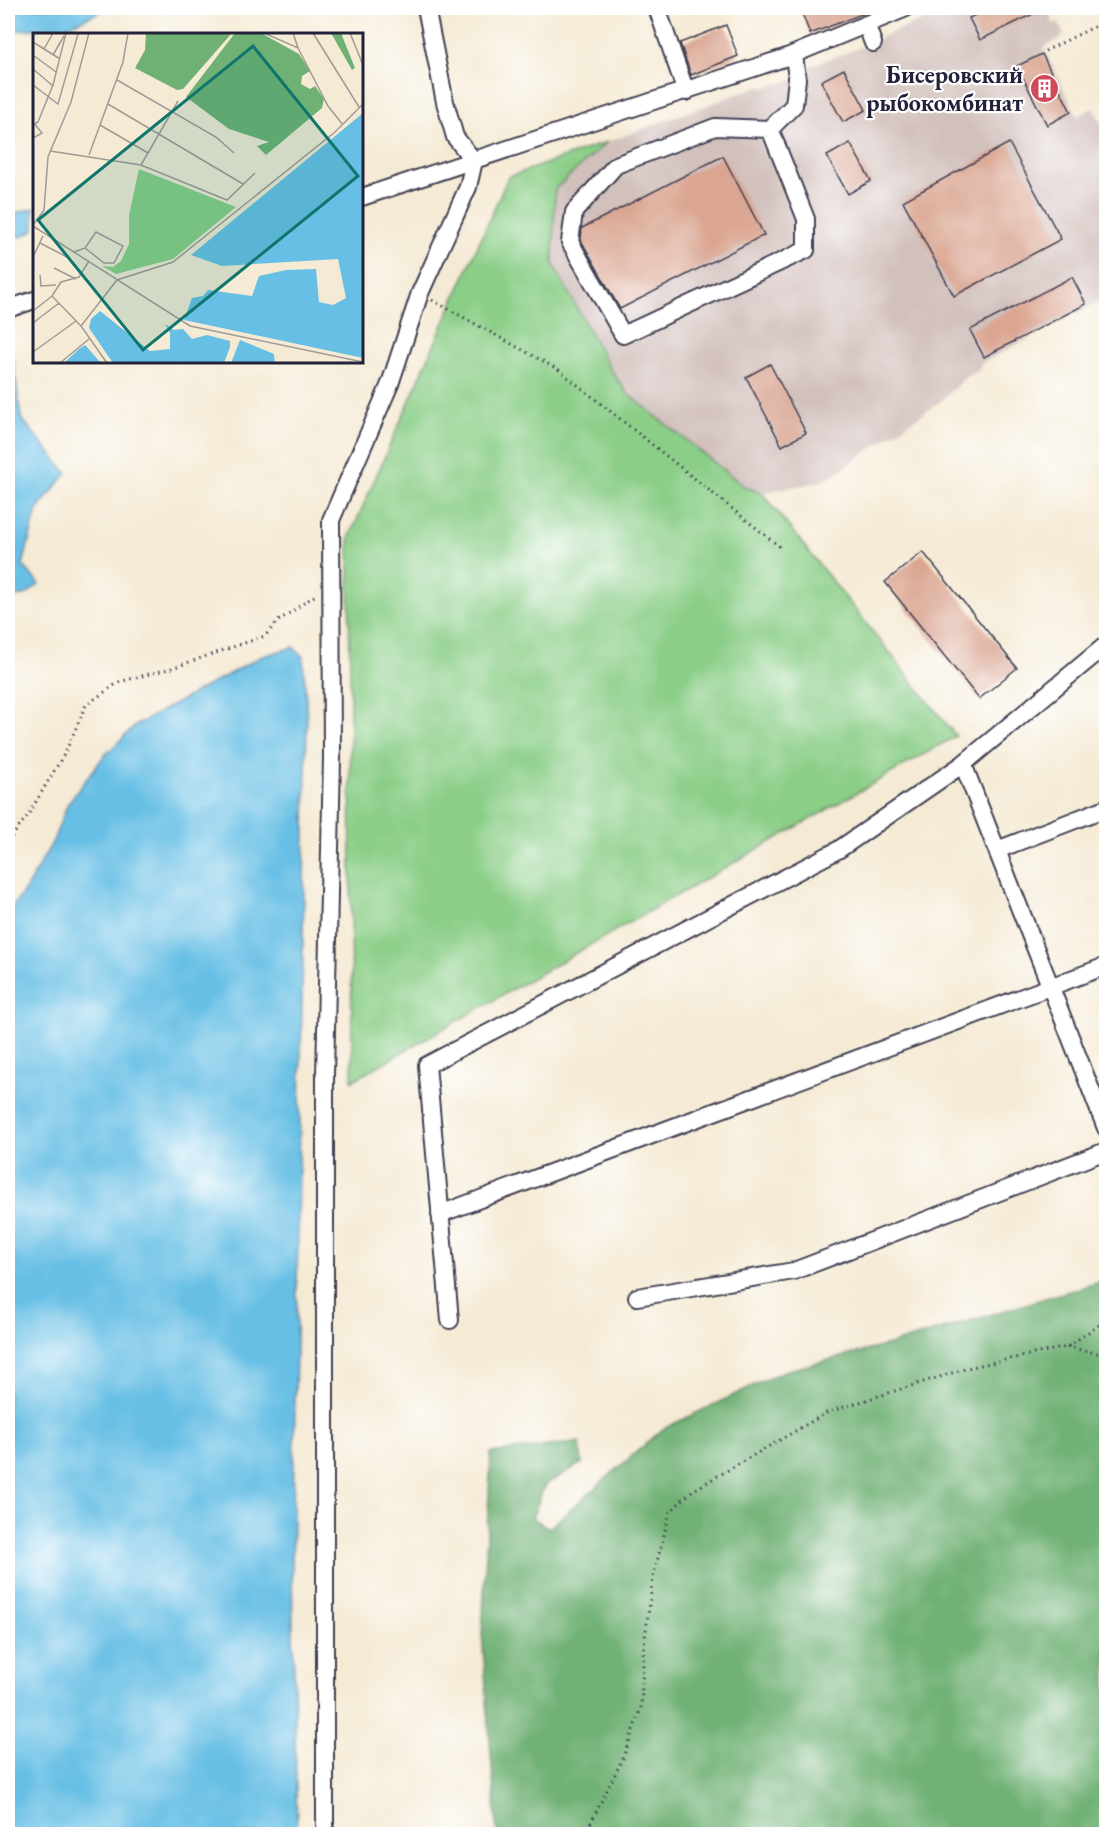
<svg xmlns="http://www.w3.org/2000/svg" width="1114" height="1842" font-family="'EB Garamond',serif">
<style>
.industrial{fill:#d1c0bc}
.green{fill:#8ace87;stroke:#567861;stroke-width:1.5}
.forest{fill:#6fb174;stroke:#486a58;stroke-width:1.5}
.water{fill:#68bfe5;stroke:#457090;stroke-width:1.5}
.building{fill:#daa692}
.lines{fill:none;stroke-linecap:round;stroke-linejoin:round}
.minor-casing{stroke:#424052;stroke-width:20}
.path{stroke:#424052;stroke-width:3;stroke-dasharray:1.5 4.5;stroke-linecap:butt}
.minor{stroke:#fff;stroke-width:16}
.labels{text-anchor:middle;stroke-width:4.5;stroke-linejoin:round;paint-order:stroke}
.poi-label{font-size:24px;font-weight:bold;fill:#22223b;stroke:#fff;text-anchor:end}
.inset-road{fill:none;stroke:#a19a97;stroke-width:1.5}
.view{fill:#0f766e;fill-opacity:0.15;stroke:#0f766e;stroke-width:3}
.inset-edge{fill:none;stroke:#22223b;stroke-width:3}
</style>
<rect width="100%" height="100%" fill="#fff"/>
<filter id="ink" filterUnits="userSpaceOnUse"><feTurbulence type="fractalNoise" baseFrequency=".0167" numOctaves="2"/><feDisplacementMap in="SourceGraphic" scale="12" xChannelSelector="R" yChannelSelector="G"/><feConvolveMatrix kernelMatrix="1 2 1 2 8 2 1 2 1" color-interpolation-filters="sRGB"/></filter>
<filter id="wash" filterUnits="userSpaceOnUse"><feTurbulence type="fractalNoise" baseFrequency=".008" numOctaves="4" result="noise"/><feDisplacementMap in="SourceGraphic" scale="24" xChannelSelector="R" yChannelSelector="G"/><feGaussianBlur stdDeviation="1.35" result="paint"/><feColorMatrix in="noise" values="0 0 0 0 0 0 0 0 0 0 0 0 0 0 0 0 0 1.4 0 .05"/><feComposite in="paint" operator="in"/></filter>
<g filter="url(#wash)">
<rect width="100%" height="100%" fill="#f5ead4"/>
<path class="industrial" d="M954 8H1052L1050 17 1054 24 1058 22 1064 36 1043 48 1077 116 1094 108 1104 128 1106 127V298L982 363 978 371 968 375 941 401 830 477 819 482 762 493 745 487 628 394 610 369 553 264 555 189 607 142 759 86 762 88 805 77V68L878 41 883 36Z"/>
<path class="green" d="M607 142 555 189 553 264 610 369 628 394 745 487 762 493 956 736 352 1081 349 538 508 177Z"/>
<path class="forest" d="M1106 1280V1834H497L482 1634 491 1453 580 1442 582 1463 545 1485 532 1518 549 1528 663 1429 784 1371 889 1345Z"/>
<path class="water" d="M8 8H109L65 27 8 31Z
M34 208V230L21 237 8 233V215Z
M8 349 13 358 21 418 67 473 37 510 23 565 39 584 27 594 8 599Z
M293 647 303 657 307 715 292 1573 297 1834H8V913L25 890 53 841 68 803 104 756 136 725 260 657Z"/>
<g id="blocks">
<path class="building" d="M800 8H877L810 34Z
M990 8H1045L980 40 969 18Z
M726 25 738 56 691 75 680 43Z
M1042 54 1071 112 1047 125 1017 66Z
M844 69 866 110 843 122 821 81Z
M850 143 871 181 848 194 827 156Z
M1009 143 1061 239 954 296 903 201Z
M723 156 764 235 620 309 581 240 582 228Z
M1072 277 1086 304 984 357 970 330Z
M770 364 806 433 782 446 746 377Z
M923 552 1017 668 979 699 885 582Z"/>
</g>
</g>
<g filter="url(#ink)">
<use href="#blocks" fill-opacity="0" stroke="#424052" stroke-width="1.5"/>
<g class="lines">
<defs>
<path id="minor" d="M426 8 445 102 455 137 474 161
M657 8 686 92
M866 24 873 43
M770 129 806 219V250L623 335 570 242 574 212 616 165 715 127 770 129 794 105 797 79 794 55
M362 197 787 57 906 8
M8 309 34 300
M963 764 1106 1128
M997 850 1106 808
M440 1214 1106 966
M637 1297 794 1271 1106 1151
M450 1320 427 1065 838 850 963 764 1106 645
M325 1834V1075L332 758 331 520 390 384 420 293 468 187 474 161"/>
</defs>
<use href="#minor" class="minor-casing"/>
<path class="path" d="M1045 51 1106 21
M432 300 559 370 780 547
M8 842 28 815 66 751 86 705 119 682 172 668 265 636 278 621 317 594
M1067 1347 1106 1355
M585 1834 623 1758 641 1708 644 1645 653 1577 670 1512 692 1491 828 1412 971 1367 1067 1347 1106 1320"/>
<use href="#minor" class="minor"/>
</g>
</g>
<defs>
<symbol id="building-disc" viewBox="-11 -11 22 22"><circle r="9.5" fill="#d1495b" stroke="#fff"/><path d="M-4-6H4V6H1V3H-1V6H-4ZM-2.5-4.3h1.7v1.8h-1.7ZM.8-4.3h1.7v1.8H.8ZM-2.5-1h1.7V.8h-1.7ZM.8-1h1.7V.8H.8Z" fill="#fff"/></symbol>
</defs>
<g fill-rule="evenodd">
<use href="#building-disc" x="1028" y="72" width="33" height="33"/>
</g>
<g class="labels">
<g class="poi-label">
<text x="1023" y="83">Бисеровский<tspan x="1023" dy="28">рыбокомбинат</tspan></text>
</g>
</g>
<g transform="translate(33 33)">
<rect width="330" height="330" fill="#f5ead4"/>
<path d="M106 136 203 174 140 226 83 241 69 233 80 234 88 228 96 211V182Z" fill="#8ace87"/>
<path d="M113 0H199L150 56 144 57 102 35 112 17ZM202 0H228L266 21 277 38 269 43 268 51 277 56 282 53 291 66 289 75 233 122 224 113 236 109 196 96 153 64ZM298 0H308L322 35 319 37Z" fill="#6fb174"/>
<path d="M330 80V325L151 287 159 265 170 263 175 257 219 263 226 243 253 237 283 236 286 269 300 272 313 265 305 226 189 233 158 222ZM67 278 117 318 137 316V300L132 291 141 297 150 296 159 306 174 302 197 308V314L191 330H80L56 295 58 286ZM207 307 241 321 242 330H198ZM52 312 68 330H31L46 316Z" fill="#68bfe5"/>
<path class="inset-road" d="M231 0 265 15 260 0M280 0 326 74M317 0 330 32M0 9 27 26M265 15 295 73 310 92M11 16 20 0M0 22 23 39M20 22 31 3M0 36 20 53M84 47 183 104 201 120M0 52 25 71 45 1M75 71 210 151M0 89 9 100 0 105M0 92 5 89 20 52 33 0M67 92 115 120M17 118 108 132 194 167 222 140M56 122 90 29 95 0M108 132 145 68M0 192 11 177 15 124 38 69 56 0M0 193 157 293 330 329M7 210 34 224M41 219 52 215 71 230H81L90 213 63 199 52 215M0 224 10 203M21 235 43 246M7 242 8 253 23 252M0 278 19 263M0 290 26 270M48 293 19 263 28 249 46 244 56 228M0 319 43 288M27 330 56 306M74 330 48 293 84 247 140 229 302 99 330 71"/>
<path class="view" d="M220 13 325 143 110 317 5 187Z"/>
<rect width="330" height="330" class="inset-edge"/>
</g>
<rect width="1114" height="1842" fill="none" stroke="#fff" stroke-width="30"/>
</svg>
